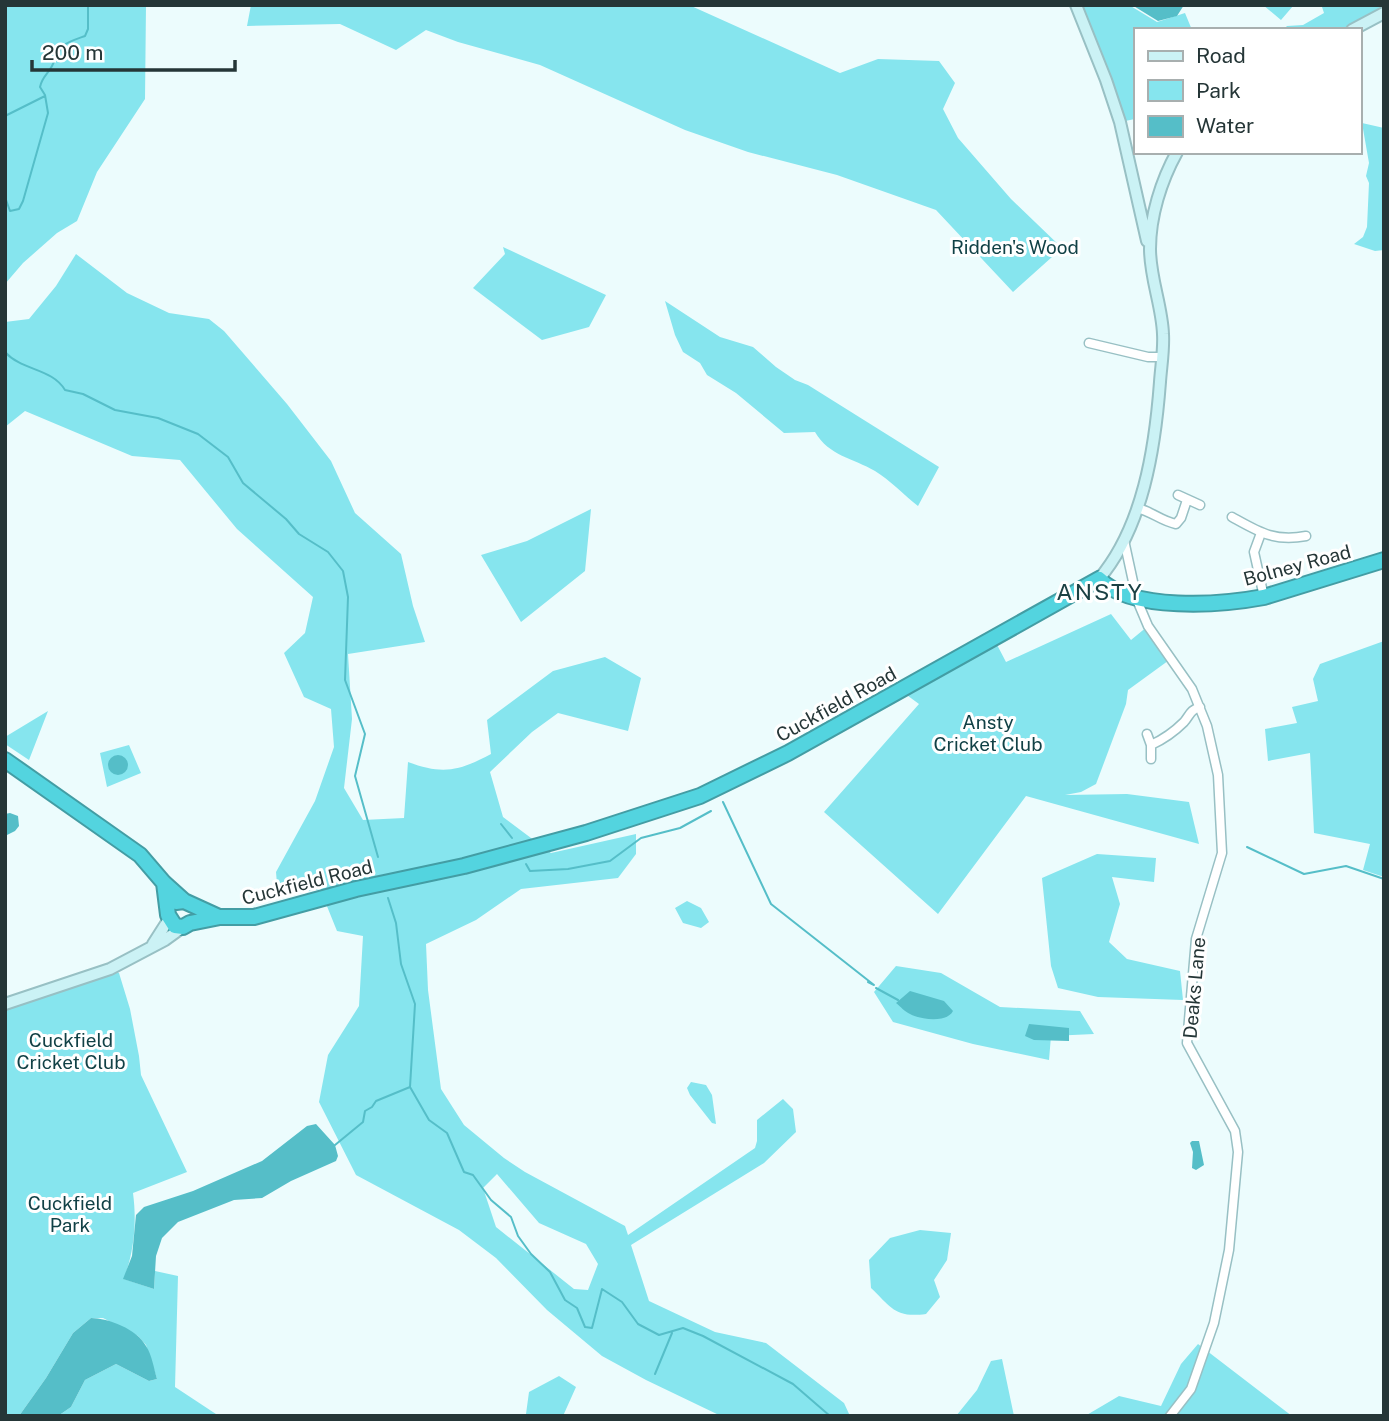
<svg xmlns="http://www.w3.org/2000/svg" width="1389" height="1421" font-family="'Public Sans',sans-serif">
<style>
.green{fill:#86e5ee;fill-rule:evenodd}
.water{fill:#55bec8}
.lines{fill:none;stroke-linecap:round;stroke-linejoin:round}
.stream{stroke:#55bec8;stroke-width:2}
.street-casing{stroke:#98c0c4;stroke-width:11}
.secondary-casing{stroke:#98c0c4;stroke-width:14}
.highway-casing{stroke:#439da4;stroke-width:18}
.street{stroke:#fff;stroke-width:8}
.secondary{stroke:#cbf2f5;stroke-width:10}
.highway{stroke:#53d4df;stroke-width:14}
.labels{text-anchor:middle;stroke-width:6;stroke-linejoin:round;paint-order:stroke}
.park-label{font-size:19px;fill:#114146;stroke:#fff}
.street-label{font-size:19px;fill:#253637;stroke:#fff}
.quarter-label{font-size:23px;letter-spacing:2px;fill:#1b4144;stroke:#fff}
</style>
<rect width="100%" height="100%" fill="#ecfcfd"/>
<path class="green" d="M5 5H146L145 99 97 172 77 221 57 233 23 263 5 284Z
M251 5H689L840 73 878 59 939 61 955 83 943 109 958 138 1011 199 1062 248 1013 292 936 210 837 175 748 152 685 130 540 65 458 42 426 30 396 50 340 24 247 26Z
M1076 5H1129L1157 22 1185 13 1192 30H1135V90H1133L1135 97V119L1120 122Z
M1263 5H1291L1293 6 1281 20Z
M1320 5H1384V20L1359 32V30H1283L1287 26 1303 25 1324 13 1322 7Z
M1362 123 1384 128V250L1375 251 1354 244 1363 237 1367 227 1369 183 1366 176 1369 163Z
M503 247 606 295 589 327 542 340 473 288 505 254Z
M76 254 127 293 169 313 209 319 224 331 287 404 331 461 355 513 401 554 413 606 425 642 348 654 352 719 344 788 363 820 404 818 408 762C443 775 459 771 491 754L487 720 553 671 605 657 641 678 628 731 558 713 532 732 490 772 503 817 551 853 636 834V854L618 878 521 889 476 920 426 944 428 990 441 1089 464 1125 504 1158 525 1172 625 1226 628 1235 755 1148 757 1141V1120L783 1099 793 1109 796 1132 764 1163 631 1245 649 1301 715 1332 766 1343 844 1403 850 1416H721L646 1380 602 1356 547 1310 496 1258 459 1230 356 1175 319 1102 328 1055 359 1006 363 936 337 931 320 889 278 896 276 872 315 801 334 747 331 709 304 697 284 653 305 633 313 597 237 529 180 460 132 456 25 411 5 427V322L29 319 56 286ZM497 1174 539 1223 586 1244 598 1264 588 1290 574 1289 496 1227 483 1188Z
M665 301 720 337 753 347 776 367 795 380 808 385 939 467 918 506C904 495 890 480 875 471 853 458 829 456 815 432L784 433 736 393 707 375 700 363 683 352 675 335Z
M591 509 585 571 521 622 481 555 527 541Z
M1111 614 1131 640 1148 626 1172 658 1128 690 1126 704 1096 784 1081 792 1065 795 1127 794 1189 802 1199 844 1026 796 938 914 824 812 919 704 900 690 994 639 1006 662Z
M1384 641V877L1363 870 1370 844 1314 833 1310 753 1268 761 1265 729 1297 723 1292 707 1318 701 1313 679 1320 664Z
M48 711 29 760 5 744V737Z
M129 745 141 773 107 787 100 753Z
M1097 854 1156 858 1154 882 1112 877 1120 904 1109 942 1127 959 1180 971 1183 1000 1098 997 1058 988 1051 966 1042 878Z
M687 901 701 908 709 922 701 928 683 923 675 908Z
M896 966 941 973 1000 1007 1080 1011 1094 1034 1051 1036 1049 1060 973 1044 893 1022 874 992Z
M110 969 119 973 130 1009 139 1056 141 1075 187 1172 133 1193C137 1223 134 1251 124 1279L154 1289 155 1271 178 1276 175 1387 219 1416H58L71 1407 85 1380 116 1364 149 1381 157 1379 146 1345 138 1336 103 1318H91L73 1333 46 1378 19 1416H5V1004Z
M691 1082 706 1085 712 1095 716 1124 712 1123 690 1095 687 1088Z
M920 1230 951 1233 947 1260 934 1280 940 1297 926 1314C895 1318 892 1308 871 1288L869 1260 890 1238Z
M1198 1344 1292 1416H1085L1119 1396 1161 1406 1181 1364Z
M1002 1359 1014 1416H956L977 1390 991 1361Z
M559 1376 576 1387 563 1416 526 1414 529 1392Z"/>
<path class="water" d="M1132 5H1184L1177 16 1158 21Z
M108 765a10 10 0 1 1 20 0a10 10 0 1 1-20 0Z
M10 813 18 816 19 826 15 831 7 835 5 814Z
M910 991 944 1001 953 1011C947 1023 921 1020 910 1014 905 1012 900 1006 896 1003Z
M1029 1024 1069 1028V1041L1034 1040 1025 1036Z
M316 1124 335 1145 338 1156 336 1161 291 1181 262 1198 234 1200 178 1222 162 1238 156 1256 154 1289 123 1279 132 1256 136 1215 144 1207 193 1191 262 1161 307 1126Z
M1192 1141H1199L1204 1165 1196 1170 1192 1168 1193 1152 1190 1143Z
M91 1318C108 1318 137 1329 146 1346 152 1355 154 1369 157 1379L149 1381 116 1364 85 1380 71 1407 58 1416H19L46 1378 73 1333Z"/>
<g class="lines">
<path class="stream" d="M5 116 45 96
M5 197 10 211 19 209 23 201 48 113 45 95 40 87C42 77 48 74 52 66 63 43 60 45 85 36L88 29V5
M5 352C22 371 52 368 65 390L83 394 115 410 158 418 198 434 228 457 243 483 286 519 299 534 328 552 343 571 348 597 345 680 365 734 355 776 378 857
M723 802 771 904 874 985 868 982
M501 824 512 838
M1247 847 1304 874 1346 866 1384 879
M526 864 530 871 568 869 610 861 641 838 680 828 711 811
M388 898 396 923 401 964 415 1004 410 1087 429 1120 447 1133 464 1172 473 1175 491 1200 511 1217 518 1236 531 1254 550 1272 565 1300 577 1308 585 1327 592 1328 602 1289 622 1302 638 1324 659 1335 683 1328 703 1336 793 1384 830 1416
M876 988 898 1000
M335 1145 363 1122 365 1111 372 1107 376 1101 410 1087
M655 1374 672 1333"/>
<defs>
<path id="street" d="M1089 343 1148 357H1162
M1178 495 1200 505
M1137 508C1151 511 1161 521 1176 524L1181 518 1187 500
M1232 517C1259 532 1274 542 1306 536
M1261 533 1254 552 1264 597
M1124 540 1137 600 1148 626 1192 689 1207 726 1218 775 1222 853 1196 939 1187 1043 1235 1131 1238 1152 1229 1250 1214 1323 1191 1389 1170 1416
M1147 734 1151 745
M1151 759V745C1162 740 1175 731 1184 722 1190 715 1190 710 1200 707"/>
<path id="secondary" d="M1076 5 1106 80 1120 122 1147 241
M1352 30 1384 13
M1099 579C1143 527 1155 449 1160 382 1161 367 1164 350 1163 334 1162 306 1150 278 1150 249 1150 216 1161 181 1177 152
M153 944 169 919
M5 1004 110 969 165 940 183 927"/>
<path id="highway" d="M5 760 140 855 164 883 184 901
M164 883 168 915 175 926 183 927 190 923 220 917H254L356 889 464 866 586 833 700 796 788 753 1099 579C1132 612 1221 605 1264 597L1384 560
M176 902 184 901 219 917"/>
</defs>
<use href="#street" class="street-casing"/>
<use href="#secondary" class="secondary-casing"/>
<use href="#highway" class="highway-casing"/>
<use href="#street" class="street"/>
<use href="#secondary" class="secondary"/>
<use href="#highway" class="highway"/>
</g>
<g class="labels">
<g class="park-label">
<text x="1015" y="254">Ridden's Wood</text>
<text x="988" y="729">Ansty<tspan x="988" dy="22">Cricket Club</tspan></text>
<text x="71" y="1047">Cuckfield<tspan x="71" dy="22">Cricket Club</tspan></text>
<text x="70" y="1210">Cuckfield<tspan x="70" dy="22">Park</tspan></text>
</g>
<g class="street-label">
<text transform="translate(1297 565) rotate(-15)" y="7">Bolney Road</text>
<text transform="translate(836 704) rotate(-29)" y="7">Cuckfield Road</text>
<text transform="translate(307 882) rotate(-14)" y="7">Cuckfield Road</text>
<text transform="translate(1194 988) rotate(-85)" y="7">Deaks Lane</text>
</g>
<g class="quarter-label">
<text x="1100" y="600">ANSTY</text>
</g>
</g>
<rect width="1389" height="1421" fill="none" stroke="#253637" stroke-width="14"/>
<rect x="1134" y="28" width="228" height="126" fill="#ffffff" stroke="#a8afaf" stroke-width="2"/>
<rect x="1148" y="51" width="35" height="10" fill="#cbf2f5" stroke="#a8afaf" stroke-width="2"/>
<text x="1196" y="63" font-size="21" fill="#253637">Road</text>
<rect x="1148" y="80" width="35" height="21" fill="#86e5ee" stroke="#a8afaf" stroke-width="2"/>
<text x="1196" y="98" font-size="21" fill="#253637">Park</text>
<rect x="1148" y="116" width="35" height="21" fill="#55bec8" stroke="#a8afaf" stroke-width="2"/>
<text x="1196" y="133" font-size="21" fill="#253637">Water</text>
<path d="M32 60v10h203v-10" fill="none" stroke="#253637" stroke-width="3.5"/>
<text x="42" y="60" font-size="21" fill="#253637" stroke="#ffffff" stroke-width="5" paint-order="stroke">200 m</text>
</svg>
